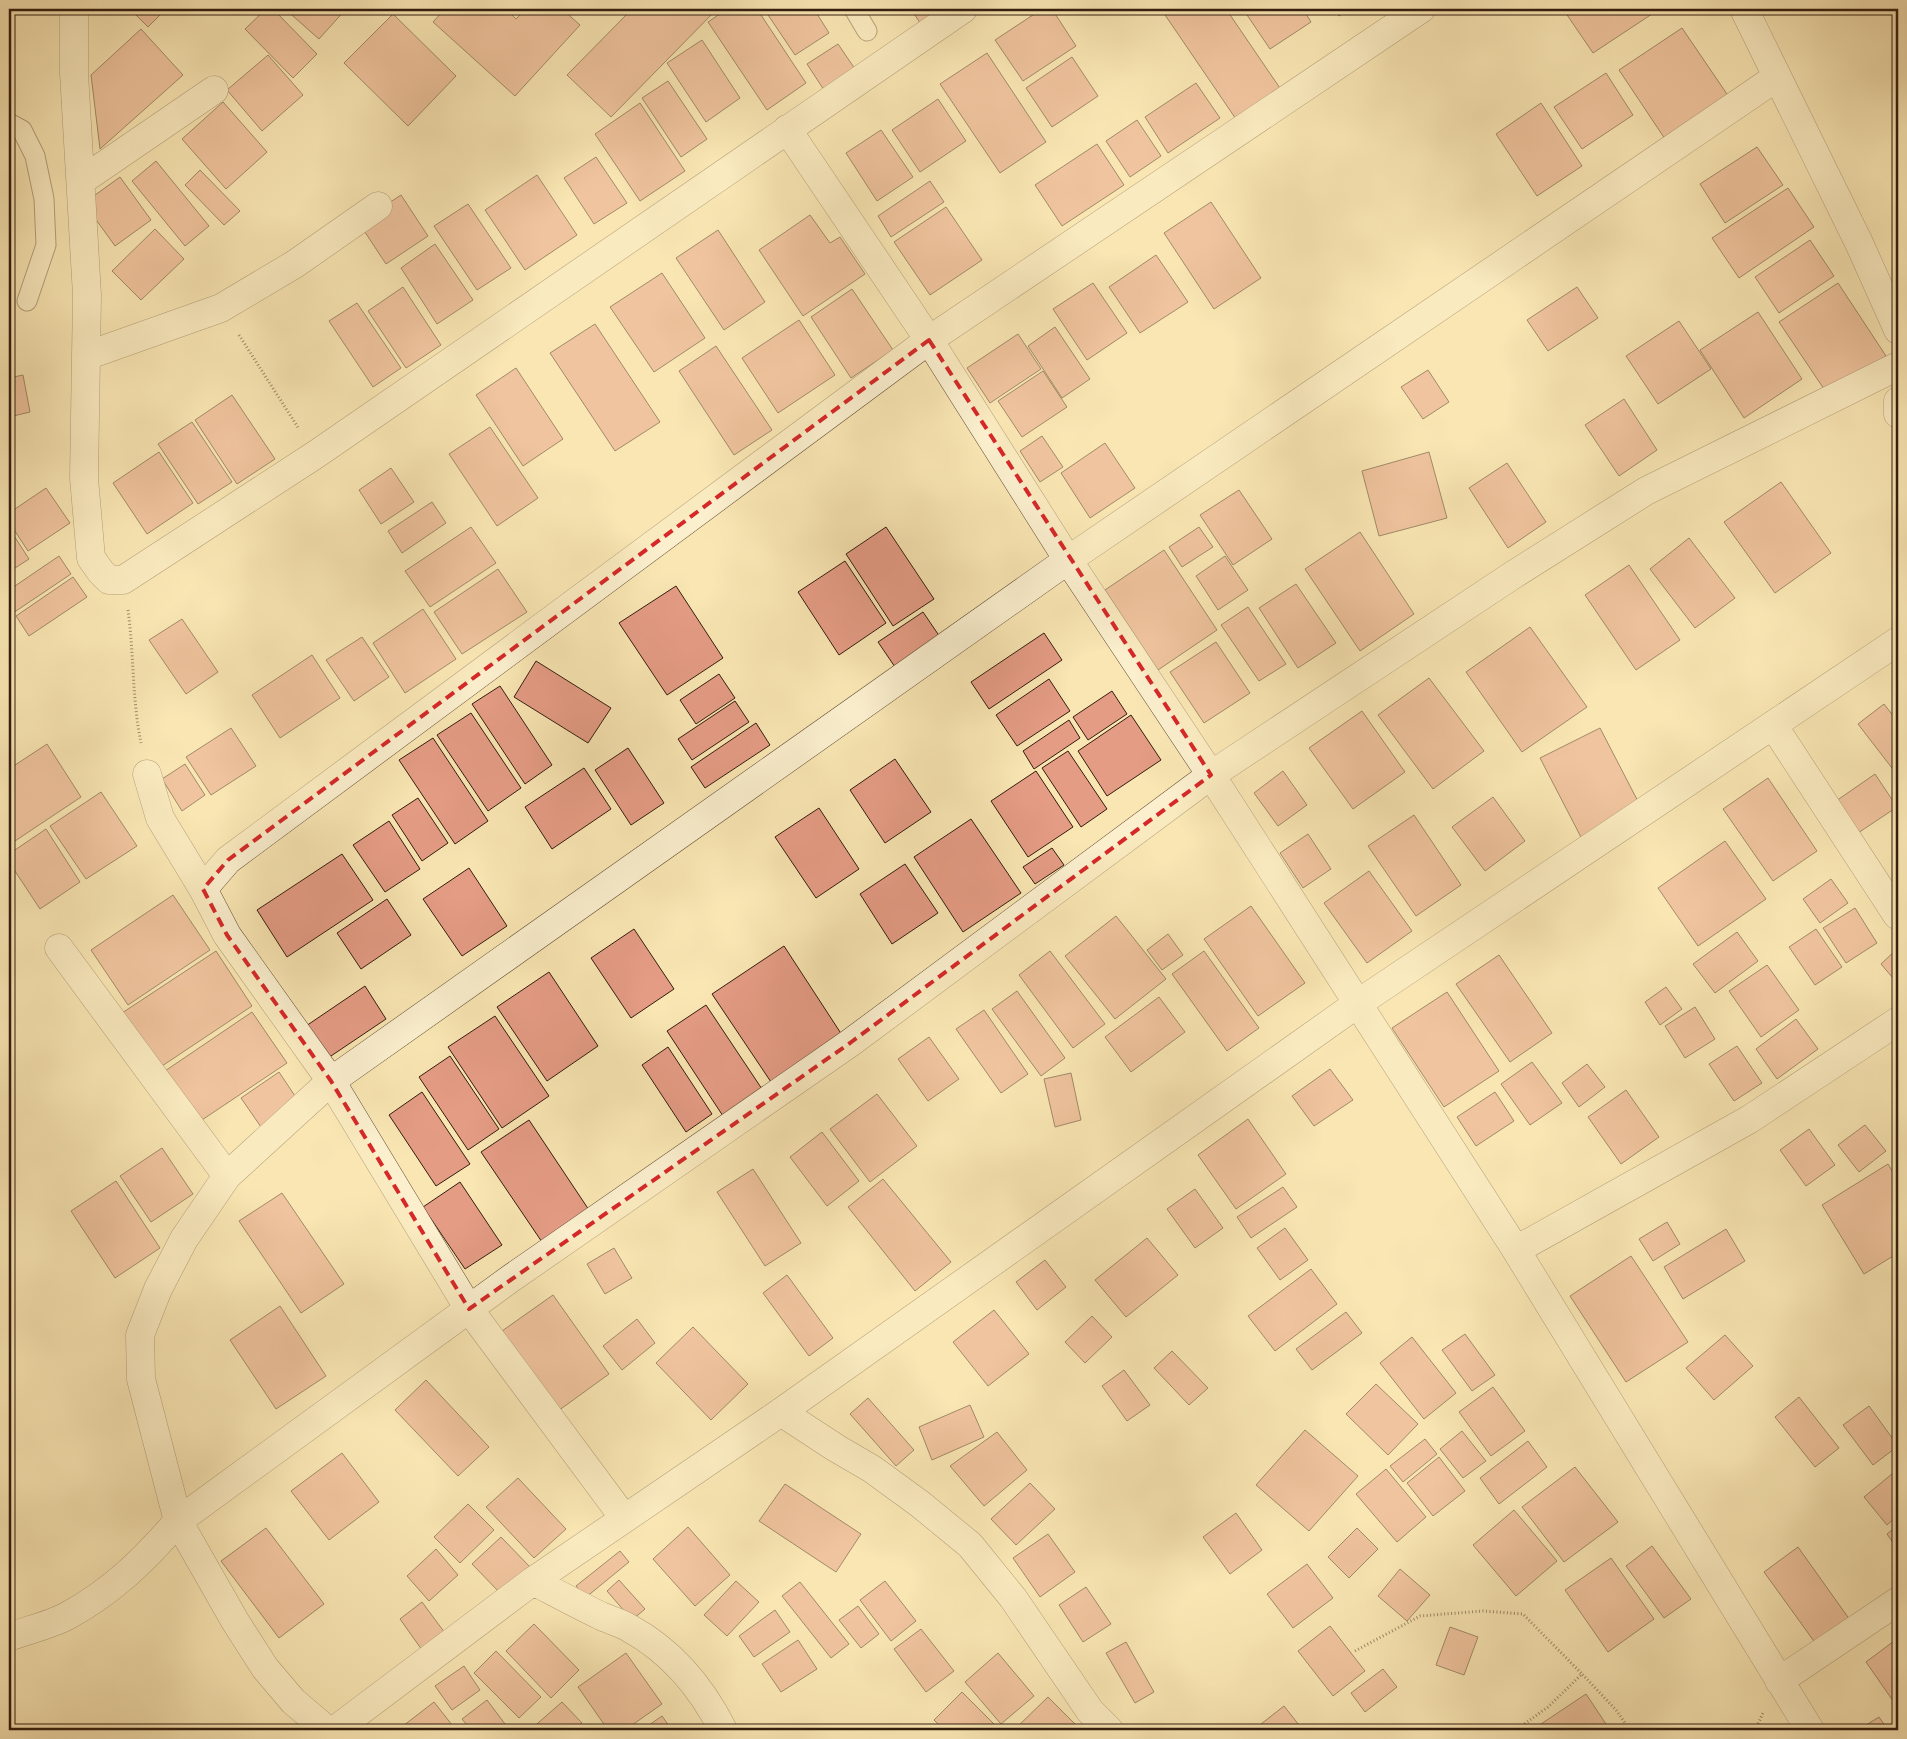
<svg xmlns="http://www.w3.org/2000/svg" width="1907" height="1739" font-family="Vollkorn,serif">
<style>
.building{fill:#e59c85;stroke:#331d0e}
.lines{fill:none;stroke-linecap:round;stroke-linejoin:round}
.service-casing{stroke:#644f37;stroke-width:21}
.minor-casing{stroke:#644f37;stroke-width:29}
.path{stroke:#331d0e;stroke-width:3;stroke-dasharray:1 2.5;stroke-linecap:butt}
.service{stroke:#fbefce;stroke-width:19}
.minor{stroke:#fbefce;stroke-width:28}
.marked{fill:none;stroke:#d62828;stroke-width:4;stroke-dasharray:10 6;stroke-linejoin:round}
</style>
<rect width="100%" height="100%" fill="#f9e6b3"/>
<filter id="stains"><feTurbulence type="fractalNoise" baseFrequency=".004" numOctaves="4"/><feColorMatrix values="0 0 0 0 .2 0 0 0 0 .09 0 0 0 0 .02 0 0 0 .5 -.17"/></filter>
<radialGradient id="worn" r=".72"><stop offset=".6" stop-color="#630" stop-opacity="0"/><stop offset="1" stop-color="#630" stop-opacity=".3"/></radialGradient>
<path class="building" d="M130 9H166L148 27Z
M266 9H273L317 54 293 78 245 29Z
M285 9H346L319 39Z
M445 9H506L516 19 525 9H562L580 25 515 96 433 22Z
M632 9H717L611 117 567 75Z
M727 9H757L806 83 767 110 708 22Z
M764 9H814L829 33 795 55Z
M911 9H957L924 29Z
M1042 9H1052L1076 46 1023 81 995 40Z
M1161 9H1226L1284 94 1240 125Z
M1243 9H1303L1311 22 1270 49Z
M1334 9H1350L1339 16Z
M1563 9H1653L1655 12 1593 53Z
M393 14 456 76 408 126 344 63Z
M1682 28 1729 97 1665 139 1619 70Z
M141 29 183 75 100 149 91 75Z
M702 40 740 98 706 122 667 63Z
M838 44 855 69 824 90 807 64Z
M987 53 1046 142 1000 173 940 84Z
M268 55 303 95 262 131 227 90Z
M1072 57 1098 96 1052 127 1026 88Z
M1606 73 1633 115 1582 149 1554 107Z
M668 81 707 139 681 157 642 98Z
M1196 83 1220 118 1168 153 1145 117Z
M938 99 966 141 920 172 892 130Z
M223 102 267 152 226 189 182 139Z
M640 103 685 171 640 201 595 134Z
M1541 103 1582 166 1537 196 1496 134Z
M1137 120 1161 156 1130 177 1106 141Z
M881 130 913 177 877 201 846 153Z
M1097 144 1124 185 1062 226 1035 185Z
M1757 147 1783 185 1725 223 1700 184Z
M596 157 627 203 594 224 564 178Z
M156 161 209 226 185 246 132 181Z
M200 170 240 211 224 225 185 185Z
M537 175 577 235 525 270 485 210Z
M120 177 151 220 115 246 84 203Z
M930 181 944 202 891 237 878 216Z
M1788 188 1814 227 1739 278 1712 238Z
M401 195 428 236 386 264 359 223Z
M1211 202 1261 278 1214 309 1164 233Z
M468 204 511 268 477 290 434 226Z
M946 207 982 260 930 295 894 242Z
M810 215 830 243 840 237 865 274 803 316 759 250Z
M155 229 184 259 141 300 112 271Z
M718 230 765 302 724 330 676 258Z
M1810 240 1834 276 1779 313 1755 277Z
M435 244 473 300 437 324 401 268Z
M1156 255 1188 302 1140 333 1109 287Z
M662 273 705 338 654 372 610 307Z
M1093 283 1127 333 1087 360 1053 309Z
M1838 283 1886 356 1828 395 1779 322Z
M403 287 441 345 406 368 368 311Z
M1577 287 1598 318 1548 351 1527 320Z
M852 289 893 350 851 378 811 317Z
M357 303 401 368 373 387 329 321Z
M1758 312 1802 379 1744 418 1700 350Z
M799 320 835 375 778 413 742 358Z
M1679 321 1711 369 1658 404 1626 356Z
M595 324 660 422 615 451 550 353Z
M1055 327 1090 379 1062 398 1028 346Z
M1018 334 1041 369 990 403 967 368Z
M716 346 772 430 734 455 679 371Z
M516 368 563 439 523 466 476 395Z
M1428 370 1449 402 1423 419 1401 387Z
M1043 371 1067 407 1022 437 998 401Z
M23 375 30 412 9 417V378Z
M232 395 275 459 237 484 195 420Z
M1624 399 1657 450 1619 476 1585 425Z
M192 422 232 482 198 504 158 444Z
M490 427 538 498 497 526 449 454Z
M1042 436 1063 467 1040 482 1020 451Z
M1105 443 1135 488 1090 518 1061 473Z
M159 452 193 503 147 534 113 483Z
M1429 452 1447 518 1379 536 1362 471Z
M1507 463 1546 522 1508 548 1469 488Z
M391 468 414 502 381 524 359 490Z
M1781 482 1831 553 1775 593 1724 522Z
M46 488 70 523 28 551 9 522V513Z
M1239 490 1272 539 1233 565 1200 515Z
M432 502 446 523 402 553 388 531Z
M471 527 496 563 430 607 405 571Z
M886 527 934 599 893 626 846 554Z
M1199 527 1213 547 1182 567 1169 547Z
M9 528 29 559 9 572Z
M1360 532 1414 614 1360 651 1305 569Z
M1689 538 1735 598 1695 628 1650 569Z
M1164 550 1217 630 1158 670 1105 590Z
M59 556 71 574 13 613 9 607V590Z
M1225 556 1248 590 1218 610 1196 576Z
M845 561 886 623 839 655 798 592Z
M1629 565 1680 640 1636 670 1585 595Z
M498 569 527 612 462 654 434 612Z
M73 577 87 597 29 636 16 616Z
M1296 584 1336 643 1298 668 1259 608Z
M676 586 723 658 667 695 619 623Z
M1248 607 1286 664 1259 681 1221 625Z
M423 609 456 659 405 693 373 643Z
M923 612 940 637 895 667 878 642Z
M182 619 218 672 186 694 149 640Z
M1530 627 1587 707 1522 752 1466 672Z
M1044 633 1062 660 989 709 971 682Z
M362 637 389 677 354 701 326 660Z
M1216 642 1250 693 1204 723 1170 672Z
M312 655 340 698 280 738 252 695Z
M536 661 611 708 588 743 514 697Z
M719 674 735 698 696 724 680 700Z
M1429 678 1484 751 1433 789 1378 715Z
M1049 679 1070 711 1017 746 996 715Z
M500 686 552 765 525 784 472 704Z
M1112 691 1127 714 1088 740 1073 717Z
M735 701 749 722 692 760 678 739Z
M1884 704 1898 722V769L1895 772 1858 724Z
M1362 711 1405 772 1353 809 1309 748Z
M471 713 521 788 488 811 437 735Z
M1131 715 1161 760 1107 796 1078 751Z
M1069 720 1080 738 1034 769 1023 751Z
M756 723 770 745 705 788 691 767Z
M231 728 256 766 211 795 186 757Z
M1600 728 1643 811 1583 841 1540 758Z
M433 738 488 821 455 844 399 760Z
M47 744 81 797 9 845V769Z
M628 748 664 803 631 825 595 770Z
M1068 751 1107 809 1081 827 1042 768Z
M895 759 931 812 885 843 850 790Z
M185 764 205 795 182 811 162 779Z
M584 768 611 809 552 849 525 807Z
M1036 771 1073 827 1028 857 991 801Z
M1283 771 1307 805 1278 826 1254 793Z
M1875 774 1897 807 1858 833 1836 801Z
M1768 778 1817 851 1773 881 1723 809Z
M101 792 137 846 86 879 50 826Z
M1493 797 1525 841 1485 871 1452 827Z
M418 798 448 843 422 861 392 815Z
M819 808 859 869 816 898 775 837Z
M1414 815 1461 885 1416 916 1368 846Z
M971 819 1021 893 963 932 914 857Z
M389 821 420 869 385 892 353 845Z
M46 829 80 882 40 909 9 862V854Z
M1308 834 1331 869 1303 888 1280 853Z
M1725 841 1766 899 1698 946 1658 888Z
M1052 848 1064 865 1035 884 1023 867Z
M342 854 373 900 287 957 257 910Z
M905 864 938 913 892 944 860 894Z
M469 868 507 926 462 956 423 899Z
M1369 871 1412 931 1367 963 1324 903Z
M1831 879 1848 903 1820 923 1803 899Z
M173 895 210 950 128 1005 91 950Z
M387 899 411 935 361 969 337 933Z
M1251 906 1305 983 1258 1016 1204 939Z
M1855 908 1877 943 1846 963 1823 928Z
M1116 916 1166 979 1115 1019 1065 956Z
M634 929 674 989 631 1018 591 958Z
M1816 929 1842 967 1815 985 1789 947Z
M1737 932 1758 961 1715 993 1693 964Z
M1168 934 1183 955 1162 970 1147 950Z
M784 946 842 1035 771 1082 712 994Z
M1898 948V984L1881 964Z
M216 951 252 1006 159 1068 122 1013Z
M1050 951 1105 1024 1073 1048 1019 975Z
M1204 951 1259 1028 1227 1051 1172 974Z
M1499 955 1552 1033 1510 1062 1456 984Z
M1767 965 1799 1010 1761 1037 1729 991Z
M549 972 598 1046 547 1081 497 1007Z
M365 986 386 1019 328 1058 306 1026Z
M1666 987 1682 1009 1660 1025 1645 1002Z
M1017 991 1065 1058 1041 1076 992 1009Z
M1447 992 1499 1071 1444 1107 1392 1028Z
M1159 997 1185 1032 1131 1072 1105 1037Z
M706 1005 762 1089 723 1116 667 1031Z
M1695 1007 1715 1039 1685 1058 1665 1026Z
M984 1010 1028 1074 1001 1093 956 1029Z
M252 1012 287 1063 196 1124 162 1073Z
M495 1016 549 1096 502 1128 448 1047Z
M1796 1019 1818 1049 1777 1079 1756 1049Z
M929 1037 959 1079 928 1101 898 1059Z
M1737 1046 1762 1083 1734 1101 1709 1064Z
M668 1047 712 1114 686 1132 642 1065Z
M450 1056 499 1129 468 1150 419 1077Z
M1532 1062 1562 1103 1530 1125 1501 1084Z
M1587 1064 1605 1087 1579 1107 1562 1083Z
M1330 1069 1353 1100 1314 1126 1292 1096Z
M279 1072 299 1102 261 1127 241 1098Z
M1071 1073 1081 1120 1055 1127 1044 1079Z
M1626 1090 1659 1137 1621 1164 1588 1117Z
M422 1092 470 1164 436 1186 389 1115Z
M1495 1092 1514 1121 1476 1146 1457 1117Z
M877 1094 917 1146 870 1182 830 1129Z
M1248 1119 1286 1174 1236 1209 1198 1155Z
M529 1120 591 1213 544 1245 481 1152Z
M1865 1125 1886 1151 1859 1172 1838 1145Z
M1809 1129 1835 1165 1806 1186 1780 1150Z
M822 1132 859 1181 827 1206 790 1157Z
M162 1148 193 1194 151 1222 120 1176Z
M1888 1164 1898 1181V1253L1864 1274 1822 1205Z
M753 1169 801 1243 765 1266 717 1192Z
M883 1179 951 1262 915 1291 848 1207Z
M116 1181 160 1248 115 1278 71 1211Z
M460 1182 502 1245 465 1269 423 1207Z
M1283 1187 1297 1207 1251 1238 1237 1217Z
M1195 1189 1223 1228 1195 1248 1167 1209Z
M282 1193 344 1284 301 1313 239 1221Z
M1667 1222 1680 1244 1653 1261 1639 1239Z
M1285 1228 1308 1260 1280 1280 1257 1248Z
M1726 1229 1745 1261 1683 1299 1664 1267Z
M1147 1238 1178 1275 1126 1317 1095 1280Z
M614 1248 632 1278 605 1294 587 1264Z
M1631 1256 1688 1342 1626 1382 1570 1296Z
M1045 1260 1066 1287 1037 1310 1016 1282Z
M1311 1269 1337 1304 1275 1351 1248 1316Z
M787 1275 833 1338 809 1356 763 1293Z
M553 1295 609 1374 558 1411 502 1331Z
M280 1306 326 1376 276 1409 230 1340Z
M994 1310 1029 1354 988 1386 953 1342Z
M1346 1312 1362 1333 1312 1370 1296 1349Z
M1092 1316 1112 1337 1085 1363 1065 1342Z
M637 1319 655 1343 622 1370 603 1346Z
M693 1327 748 1384 711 1420 656 1363Z
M1465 1334 1495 1375 1472 1391 1442 1350Z
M1725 1335 1753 1366 1714 1400 1686 1368Z
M1412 1337 1456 1393 1424 1419 1380 1363Z
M1172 1351 1208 1388 1189 1405 1154 1368Z
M1124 1370 1150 1405 1127 1421 1102 1386Z
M426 1380 489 1447 458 1476 395 1410Z
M1376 1384 1418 1424 1388 1455 1346 1414Z
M1493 1387 1525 1431 1491 1456 1459 1412Z
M1799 1397 1839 1448 1815 1467 1775 1417Z
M868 1398 914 1450 896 1466 850 1414Z
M970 1405 984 1437 932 1460 919 1427Z
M1869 1406 1898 1446 1873 1465 1843 1425Z
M1305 1430 1358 1476 1309 1531 1256 1485Z
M1462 1431 1486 1461 1463 1478 1440 1449Z
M997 1432 1027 1470 984 1506 950 1466Z
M1425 1439 1437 1454 1403 1482 1390 1466Z
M1528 1441 1547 1467 1499 1504 1480 1478Z
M342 1453 379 1502 329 1540 291 1491Z
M1439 1457 1465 1491 1433 1516 1407 1483Z
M1575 1467 1618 1522 1564 1562 1522 1507Z
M1386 1469 1426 1517 1397 1542 1356 1494Z
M1898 1469V1515L1887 1525 1864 1497Z
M518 1478 566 1529 534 1558 486 1507Z
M1030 1483 1055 1509 1016 1545 991 1519Z
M785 1484 861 1534 836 1572 759 1521Z
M468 1504 494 1530 460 1563 434 1537Z
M1514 1510 1557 1561 1516 1596 1473 1545Z
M1236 1513 1262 1550 1230 1574 1203 1537Z
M1898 1525V1550L1887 1534Z
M688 1527 730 1575 695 1606 653 1559Z
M266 1528 324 1604 279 1638 221 1561Z
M1357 1528 1378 1549 1349 1578 1328 1557Z
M1048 1534 1075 1572 1040 1597 1013 1558Z
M501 1537 531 1568 502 1595 472 1564Z
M1652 1546 1691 1599 1664 1618 1626 1566Z
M1798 1547 1850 1620 1816 1644 1764 1572Z
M436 1549 458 1575 429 1601 407 1576Z
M620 1551 629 1562 585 1598 576 1586Z
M1611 1558 1654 1619 1608 1652 1565 1590Z
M1307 1564 1333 1598 1293 1628 1267 1594Z
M1400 1569 1430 1595 1407 1621 1378 1596Z
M619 1580 645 1609 632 1620 607 1591Z
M736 1581 759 1602 727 1636 704 1615Z
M885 1581 916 1621 891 1641 860 1600Z
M800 1582 849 1644 831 1658 782 1596Z
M1086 1587 1111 1624 1083 1642 1059 1605Z
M422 1602 445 1633 422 1650 400 1619Z
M858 1606 879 1634 861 1648 839 1620Z
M775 1610 790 1632 754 1657 739 1636Z
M534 1624 579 1670 551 1698 506 1651Z
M1330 1626 1365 1671 1333 1696 1298 1651Z
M1450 1627 1478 1637 1464 1675 1436 1665Z
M921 1629 954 1671 926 1692 894 1649Z
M1898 1638V1708L1866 1662Z
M798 1640 817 1669 781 1692 762 1664Z
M1126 1642 1154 1692 1135 1703 1106 1653Z
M496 1651 541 1697 519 1718 474 1673Z
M626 1653 662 1704 625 1730H608L578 1687Z
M998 1653 1034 1696 1001 1724 965 1682Z
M464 1666 480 1690 452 1710 435 1686Z
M1383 1669 1397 1687 1365 1712 1351 1693Z
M962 1692 1000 1730H944L934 1720Z
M1586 1694 1610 1730H1532Z
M1048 1697 1081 1730H1014Z
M487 1700 505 1724 496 1730H471L462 1719Z
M434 1702 456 1730H406L403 1726Z
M562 1702 582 1723 574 1730H530Z
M1284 1706 1303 1730H1266L1261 1724Z
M662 1716 672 1730H642Z
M1879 1717 1888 1730H1858Z"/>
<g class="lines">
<defs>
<path id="service" d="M854 9 867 31
M9 123 22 130 35 156 44 199 46 245 27 301"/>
<path id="minor" d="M74 9V73L87 295 84 478 91 558 101 572 109 580H123L315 455 963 9
M1744 9 1859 243 1898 330
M787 129 929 340 1068 560 1211 775 1516 1250 1810 1730
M81 181 214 90
M86 356 221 308 295 264 378 206
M1898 401V414
M1773 725 1897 915
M147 774 160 818 203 889
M59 948 227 1176
M1516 1250 1750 1119 1898 1021
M781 1412 836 1448 872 1469 920 1504 970 1545 1013 1598 1090 1711 1109 1730
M624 1518 469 1309 331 1081 227 935 203 889 228 860 929 340 1421 9
M533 1581C556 1593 578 1605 601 1616 610 1620 621 1623 629 1628 671 1651 702 1688 723 1730
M9 1637C28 1630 50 1625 67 1616 113 1591 144 1560 178 1521L510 1279 850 1043 1211 775 1513 575 1646 491 1898 366
M1779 1681 1898 1601
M327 1730 293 1701 265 1668 235 1621 178 1521 141 1379 140 1335 158 1289 184 1239 227 1176 331 1081 1068 560 1777 77
M335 1730 533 1581 781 1412 1357 1004 1898 641"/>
</defs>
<use href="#service" class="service-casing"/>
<use href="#minor" class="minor-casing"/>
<path class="path" d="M239 335 299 429
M128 610C134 654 132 699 141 743
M1355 1651 1420 1616 1483 1611 1523 1614 1582 1674
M1516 1730 1548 1707 1582 1674 1616 1710 1630 1730
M1755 1730 1763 1713"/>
<use href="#service" class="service"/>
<use href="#minor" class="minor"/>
</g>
<path d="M0 0H1907V1739H0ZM929 340 1211 775 850 1043 469 1309 331 1081 227 935 203 889 228 860Z" fill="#f9e6b3" fill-opacity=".55" fill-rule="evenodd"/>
<path class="marked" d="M929 340 1211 775 850 1043 469 1309 331 1081 227 935 203 889 228 860Z"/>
<rect width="1907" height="1739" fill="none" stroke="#f9e6b3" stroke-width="30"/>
<rect x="10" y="10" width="1887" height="1719" fill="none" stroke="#331d0e" stroke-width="2.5"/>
<rect x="15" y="15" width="1877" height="1709" fill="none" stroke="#331d0e"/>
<rect width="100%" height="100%" filter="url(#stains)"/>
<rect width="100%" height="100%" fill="url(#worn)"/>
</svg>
